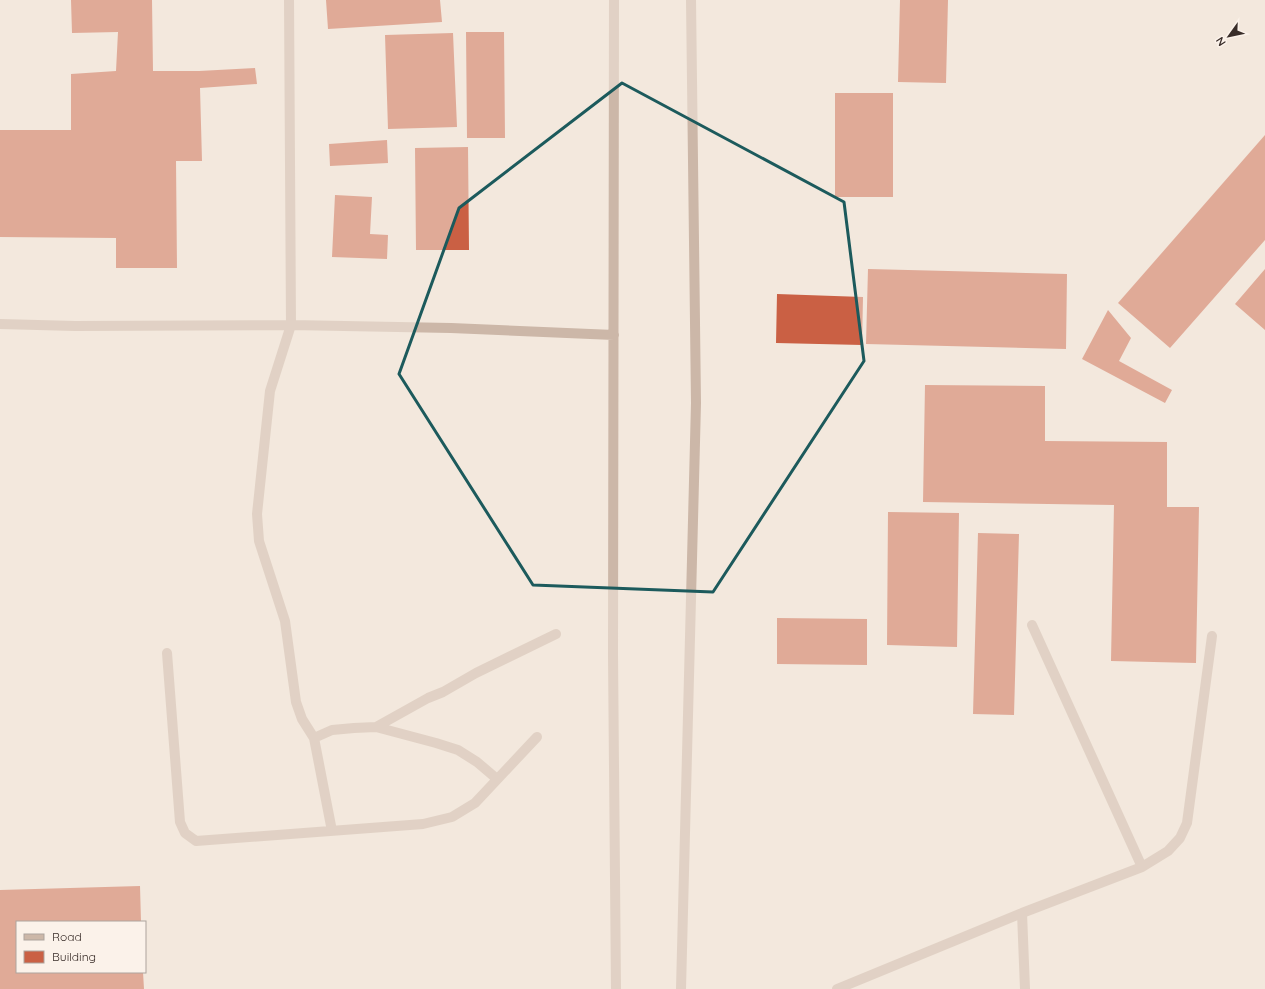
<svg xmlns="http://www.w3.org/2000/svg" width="1265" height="989" font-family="Quicksand,sans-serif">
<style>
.building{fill:#ca6044}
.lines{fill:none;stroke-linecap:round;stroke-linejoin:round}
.minor{stroke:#ccb7a8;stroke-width:10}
.marked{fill:none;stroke:#1c5a5c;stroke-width:3;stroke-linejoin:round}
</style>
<rect width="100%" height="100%" fill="#f3e8dd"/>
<path class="building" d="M71 0H152L153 71H199L255 68 257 84 200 88 202 161H176L177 268H116V238L0 237V130H71V74L116 71 118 32 72 33Z
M326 0H440L442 22 328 29Z
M900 0H948L946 83 898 82Z
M466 32H504L505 138H467Z
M453 33 457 127 388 129 385 35Z
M835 93H893V197H835Z
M1265 135V240L1170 348 1118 303Z
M387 140 388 163 330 166 329 144Z
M468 147 469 250H416L415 148Z
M335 195 372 197 370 234 388 235 387 259 332 257Z
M868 269 1067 274 1066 349 866 344Z
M1265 269V330L1235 304Z
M777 294 863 297 862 345 776 343Z
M1108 310 1131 338 1119 361 1172 390 1165 403 1082 359Z
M925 385 1045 386V441L1167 442V507H1199L1196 663 1111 661 1114 505 923 502Z
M888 512 959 513 957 647 887 645Z
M978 533 1019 534 1014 715 973 714Z
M777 618 867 619V665L777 664Z
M140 886 141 922H17V972H143L144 989H0V890Z"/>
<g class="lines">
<path class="minor" d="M289 0 291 325 270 391 257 514 259 541 285 621 296 702 302 719 314 738 332 831
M614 0 613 655 616 989
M0 324 75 326 291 325 451 328 614 335
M1032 625 1142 867
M167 653 180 822 185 833 196 841 423 824 452 817 475 803 537 737
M376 727 428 698 443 692 476 673 556 634
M314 738 332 730 354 728 376 727 436 743 458 750 477 762 497 779
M1022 913 1025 989
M681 989 696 403 691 0
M837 989 1022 913 1142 867 1168 851 1180 838 1187 823 1212 636"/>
</g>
<path d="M0 0H1265V989H0ZM622 83 844 202 864 361 713 592 533 585 399 374 459 208Z" fill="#f3e8dd" fill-opacity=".55" fill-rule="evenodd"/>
<path class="marked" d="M622 83 844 202 864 361 713 592 533 585 399 374 459 208Z"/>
<rect x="16" y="921" width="130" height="52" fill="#fbf2ea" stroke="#ada39d"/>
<rect x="24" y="934" width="20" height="6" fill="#ccb7a8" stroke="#ada39d"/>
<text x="52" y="941" font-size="12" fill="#392d29">Road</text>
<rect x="24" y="951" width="20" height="12" fill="#ca6044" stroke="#ada39d"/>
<text x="52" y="961" font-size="12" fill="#392d29">Building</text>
<g transform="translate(1229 36) rotate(237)" stroke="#fbf2ea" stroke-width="3" paint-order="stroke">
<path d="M0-3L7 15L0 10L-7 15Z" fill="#392d29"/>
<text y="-6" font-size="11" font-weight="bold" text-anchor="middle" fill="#392d29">N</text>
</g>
</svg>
